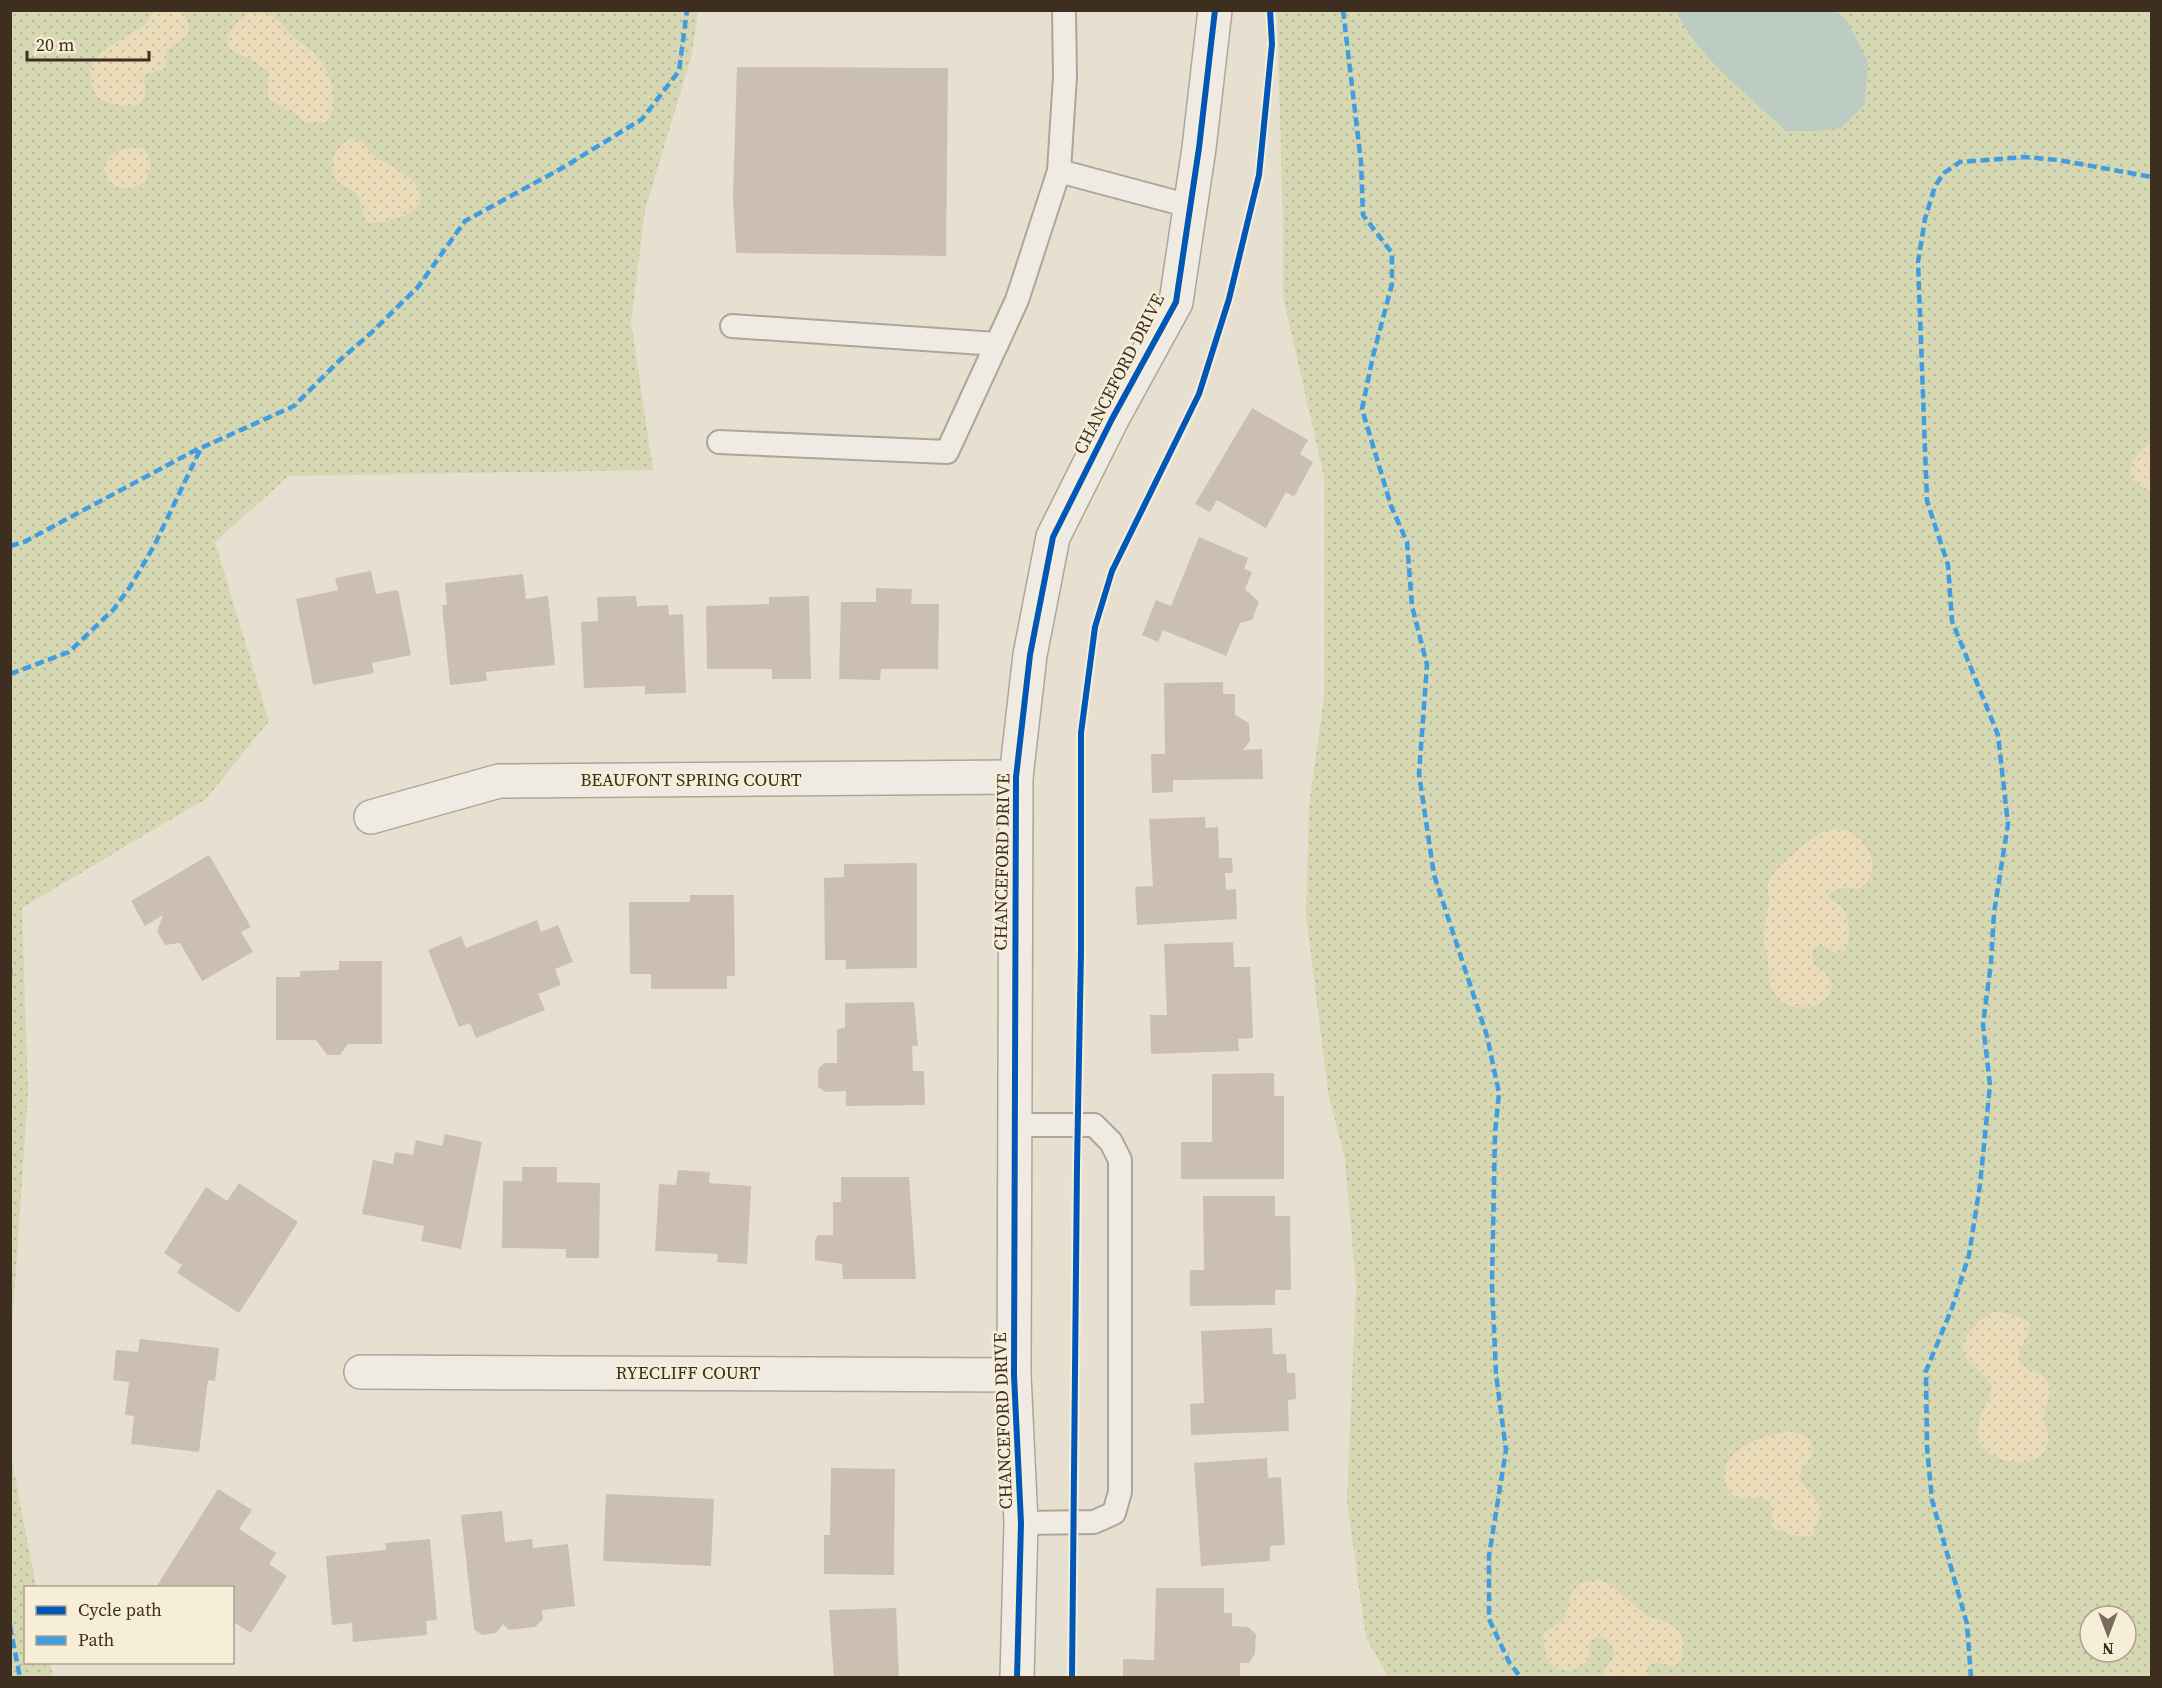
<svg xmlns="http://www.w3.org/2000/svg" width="2162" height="1688" font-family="'Source Serif 4',serif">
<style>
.grass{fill:url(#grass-dots);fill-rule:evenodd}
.sand{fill:url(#sand-dots)}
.water{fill:#bcccc2}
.building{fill:#cbbfb2}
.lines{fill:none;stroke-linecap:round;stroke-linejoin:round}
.service-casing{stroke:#ada599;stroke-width:26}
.minor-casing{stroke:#ada599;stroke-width:36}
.tertiary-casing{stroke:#ada599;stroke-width:36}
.service{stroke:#efebe3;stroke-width:22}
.minor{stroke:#efebe3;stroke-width:33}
.tertiary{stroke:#efebe3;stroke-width:33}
.quiet{stroke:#3f9de0;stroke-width:4.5;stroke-dasharray:9 4.5;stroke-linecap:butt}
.cycleway-casing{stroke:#f7eed8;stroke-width:10}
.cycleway{stroke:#0057b8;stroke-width:6}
.labels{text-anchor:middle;stroke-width:5;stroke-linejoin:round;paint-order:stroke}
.street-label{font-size:18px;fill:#3d2e20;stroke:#f7eed8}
</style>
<defs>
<pattern id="grass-dots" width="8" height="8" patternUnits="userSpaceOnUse" patternTransform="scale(1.5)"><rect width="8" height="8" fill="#d6d7b3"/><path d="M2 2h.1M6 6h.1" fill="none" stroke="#b9b99a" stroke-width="1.8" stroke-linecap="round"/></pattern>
<pattern id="sand-dots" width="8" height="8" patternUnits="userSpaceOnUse" patternTransform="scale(1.5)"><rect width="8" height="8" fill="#eadcb9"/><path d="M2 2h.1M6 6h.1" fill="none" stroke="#cabd9f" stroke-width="1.8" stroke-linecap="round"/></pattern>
</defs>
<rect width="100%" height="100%" fill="#e7e0d1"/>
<path class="grass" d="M11 11H698L692 54 645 210 631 322 653 470 289 476 215 542 269 721 207 798 22 908 28 1093 11 1342Z
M1277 11H2151V1677H1388L1366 1638 1347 1502 1356 1285 1345 1160 1328 1092 1306 914 1309 806 1324 698V477L1283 296V223ZM2090 1616H2126V1652H2090Z
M10 1450 36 1587 26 1588V1662L50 1663 53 1677H11Z"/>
<path class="sand" d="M183 10 189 25 188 35 167 50 166 69 147 73 143 76C153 115 125 108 100 100 76 64 102 51 131 33 136 30 143 27 147 22 150 19 152 14 155 11Z
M249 13C255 13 261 12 267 14 279 18 284 27 292 36 300 43 310 48 318 57 331 72 341 105 326 122L307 123 293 112 269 100C266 90 269 82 268 72 262 67 255 61 248 58 244 56 237 55 234 52 218 39 238 20 249 13Z
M351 138C365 139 366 150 376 157 388 166 406 172 415 184 437 212 388 223 369 223 361 214 362 197 354 191 349 187 342 186 337 182 326 167 335 145 351 138Z
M139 147C155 154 151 171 144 183 131 190 122 189 109 182L104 169C108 151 122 148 139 147Z
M2151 442V490H2146L2132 479C2126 461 2140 453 2151 442Z
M1839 829C1843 830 1849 831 1853 834 1873 846 1881 874 1859 889 1847 887 1837 885 1829 896 1832 902 1839 903 1843 909 1850 921 1851 939 1844 951L1836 953 1819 944 1812 952 1813 964C1825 970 1838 983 1828 996 1816 1012 1786 1011 1775 995 1767 985 1769 972 1768 960 1767 952 1763 945 1764 937 1764 925 1768 913 1769 901 1769 894 1766 884 1770 878 1776 866 1813 835 1826 831 1830 830 1835 829 1839 829Z
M1996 1312C2008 1313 2019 1316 2030 1323 2031 1336 2015 1350 2020 1362 2023 1370 2039 1371 2046 1380 2054 1391 2046 1403 2044 1415 2043 1425 2050 1433 2048 1442 2041 1476 1984 1461 1979 1440 1974 1420 1988 1406 1992 1387 1983 1364 1946 1360 1972 1329 1979 1321 1985 1315 1996 1312Z
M1790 1431 1808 1438C1821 1460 1801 1460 1799 1479L1819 1504 1820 1514 1814 1533 1811 1536 1790 1535 1773 1528C1771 1521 1773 1514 1771 1507 1767 1490 1746 1501 1735 1498 1711 1472 1732 1447 1761 1438 1770 1435 1780 1434 1790 1431Z
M1599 1580C1619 1587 1628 1602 1645 1614 1656 1621 1675 1622 1681 1635 1685 1642 1683 1652 1682 1659L1675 1666 1657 1663 1650 1664 1647 1669 1648 1677H1603V1672L1615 1654 1606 1638 1597 1637 1590 1641 1589 1660C1584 1663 1578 1668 1572 1670 1550 1676 1542 1650 1544 1633L1564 1620 1571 1595 1577 1585 1587 1581Z"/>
<path class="water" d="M1676 11H1834L1846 19 1868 62 1864 105 1841 128 1815 131H1786C1747 93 1700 60 1676 11Z"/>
<path class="building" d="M737 67 948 68 946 256 736 253 733 197Z
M1252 408 1308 440 1300 454 1313 462 1294 497 1286 492 1266 528 1217 500 1210 512 1195 504Z
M1199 537 1248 558 1244 569 1252 572 1245 589 1259 602 1252 620 1240 623 1226 656 1163 630 1158 642 1142 635 1156 600 1171 606Z
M371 571 376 594 398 590 411 655 372 663 374 673 313 685 296 599 338 590 335 578Z
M523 574 526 599 548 596 555 665 486 672 487 681 450 685 442 605H447L445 583Z
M876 588 912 589 911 604H939L938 669H881L880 680 839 679 841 602H876Z
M636 596 637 606 668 605 669 615 683 614 686 693 645 694V686L584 688 581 622 598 621 597 597Z
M809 596 811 679H772V669H707L706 606 769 604V597Z
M1223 682V694H1235V715L1249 723 1250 741 1243 750 1262 749 1263 779 1173 780V792L1152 793 1151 754H1165L1164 683Z
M1205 817 1206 828 1218 827 1219 858H1232L1233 873H1225L1226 890 1236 889 1237 919 1137 925 1135 887 1153 886 1149 819Z
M209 855 251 927 241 932 253 952 202 981 180 943 165 945 157 931 163 915 145 926 131 901Z
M917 863V968L846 969V960H825L824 878 844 877V864Z
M690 895H734L735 976H727V989H651V974H630L629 902H690Z
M537 920 541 932 558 925 573 962 555 969 561 985 538 994 545 1010 476 1038 470 1023 459 1027 428 950 461 936 466 948Z
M1233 942 1234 967H1250L1253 1038 1238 1039 1239 1051 1151 1054 1150 1015H1167L1164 944Z
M339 961H382V1044H348L340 1055H327L316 1040H276V977H300V971L339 970Z
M914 1002 918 1046H912L913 1071H924L925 1105 846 1106V1091L826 1092 818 1087V1069L824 1063H837V1029L845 1028V1003Z
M1274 1073V1096H1284V1179H1181V1142H1212V1074Z
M445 1134 482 1142 461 1249 421 1241 424 1226 362 1214 373 1160 393 1164 395 1152 413 1155 416 1140 442 1146Z
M522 1167H557V1182L600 1183 599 1258H566V1249L502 1248 503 1181H522Z
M678 1170 710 1172 709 1183 751 1186 747 1264 717 1262 718 1254 655 1251 659 1184 676 1185Z
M841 1177H909L916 1279H843L842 1264 815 1260V1240L818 1235H833V1202H841Z
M239 1183 298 1222 239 1313 177 1273 182 1265 164 1253 206 1187 227 1201Z
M1203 1196H1275V1216H1290L1291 1290H1275V1305L1190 1306V1270H1204Z
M1272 1328 1273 1354H1286L1287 1373H1295L1296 1399 1288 1400 1289 1431 1191 1435 1190 1404 1204 1403 1201 1331Z
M140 1339 219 1348 215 1381 208 1380 199 1452 131 1444 134 1416 125 1415 129 1382 113 1380 116 1350 138 1352Z
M1267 1458 1268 1478 1281 1477 1285 1545 1270 1546V1561L1201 1566 1194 1463Z
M831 1468 895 1469 894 1575 824 1574V1535H830Z
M218 1489 252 1510 239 1529 276 1553 269 1564 287 1576 251 1633 232 1621V1588H158V1584Z
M606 1494 714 1499 711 1566 603 1561Z
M502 1511 505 1542 532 1539 533 1548 568 1544 575 1606 542 1610 543 1619 535 1627 509 1630 503 1624 496 1633 482 1635 474 1629 461 1515Z
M430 1539 437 1620 426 1621 427 1635 353 1642 352 1623 332 1625 326 1556 386 1550 385 1543Z
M1156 1588H1224V1613H1232V1626L1248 1627 1256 1634 1255 1654 1249 1663H1240V1678H1123V1659L1154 1660Z
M896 1608 899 1678H834L829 1610Z"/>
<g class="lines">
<defs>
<path id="service" d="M1059 171 1065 76 1064 10
M732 326 997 344
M719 442 947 452 1017 300 1059 171 1190 206
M1015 1125H1094L1111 1142 1120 1160V1492L1114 1513 1094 1522 1021 1523"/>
<path id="minor" d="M371 817 499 781 1016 777
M361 1372 1014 1375"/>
<path id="tertiary" d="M1017 1678 1021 1523 1014 1375 1016 777 1030 655 1053 537 1112 419 1176 302 1199 148 1215 10"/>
</defs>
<use href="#service" class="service-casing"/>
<use href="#minor" class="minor-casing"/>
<use href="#tertiary" class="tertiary-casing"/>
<use href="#service" class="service"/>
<use href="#minor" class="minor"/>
<use href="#tertiary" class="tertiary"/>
<path class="quiet" d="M1343 10 1361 162 1363 215 1392 253V284L1373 356 1362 409 1391 506 1407 542 1412 606 1427 665 1419 774 1434 875 1487 1036 1499 1093 1495 1133 1492 1285 1496 1374 1506 1450 1489 1556V1619L1509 1662 1521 1678
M10 546 24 542 192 452 294 406 340 360 371 333 418 287 465 221 564 167 642 119 679 71 687 10
M10 674 69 652 113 610 130 587 154 546 201 448
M10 968V980
M10 1626 20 1678
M1971 1678 1967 1624 1932 1500 1927 1448 1926 1371 1952 1308 1969 1255 1980 1185 1990 1085 1983 1024 1991 963 1994 913 2008 824 1998 735 1952 621 1948 565 1927 501 1918 262 1925 219 1935 186 1944 173 1960 162 2025 157 2058 160 2152 177"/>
<defs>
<path id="cycleway" d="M1017 1678 1021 1523 1014 1375 1016 777 1030 655 1053 537 1112 419 1176 302 1199 148 1215 10
M1072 1678 1077 1166 1081 952V733L1095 627 1112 571 1199 394 1229 299 1259 175 1272 44 1270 10"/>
</defs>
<use href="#cycleway" class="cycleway-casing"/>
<use href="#cycleway" class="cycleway"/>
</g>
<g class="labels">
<g class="street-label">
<text transform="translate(1119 374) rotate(-63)" y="6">CHANCEFORD DRIVE</text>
<text x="691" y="786">BEAUFONT SPRING COURT</text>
<text transform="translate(1002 862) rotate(-89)" y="6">CHANCEFORD DRIVE</text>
<text x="688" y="1379">RYECLIFF COURT</text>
<text transform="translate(1003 1421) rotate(-92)" y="6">CHANCEFORD DRIVE</text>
</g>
</g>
<rect width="2162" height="1688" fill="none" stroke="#3d2e20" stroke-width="24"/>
<rect x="24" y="1586" width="210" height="78" fill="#f7eed8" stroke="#ada18e" stroke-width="1.5"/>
<rect x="36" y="1606" width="30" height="9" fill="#0057b8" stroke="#ada18e" stroke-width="1.5"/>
<text x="78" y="1616" font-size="18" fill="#3d2e20">Cycle path</text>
<rect x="36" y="1636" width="30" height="9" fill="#3f9de0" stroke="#ada18e" stroke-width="1.5"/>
<text x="78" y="1646" font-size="18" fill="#3d2e20">Path</text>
<g transform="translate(2108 1634) rotate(180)"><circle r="28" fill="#f7eed8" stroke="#ada18e" stroke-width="1.5"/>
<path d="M0-4.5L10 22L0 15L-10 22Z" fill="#786c5e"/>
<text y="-9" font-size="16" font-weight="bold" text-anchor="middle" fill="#3d2e20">N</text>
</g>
<path d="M27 51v9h122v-9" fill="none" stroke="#3d2e20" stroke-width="3"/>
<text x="36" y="51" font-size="18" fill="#3d2e20" stroke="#f7eed8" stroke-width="4.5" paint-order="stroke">20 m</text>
</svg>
